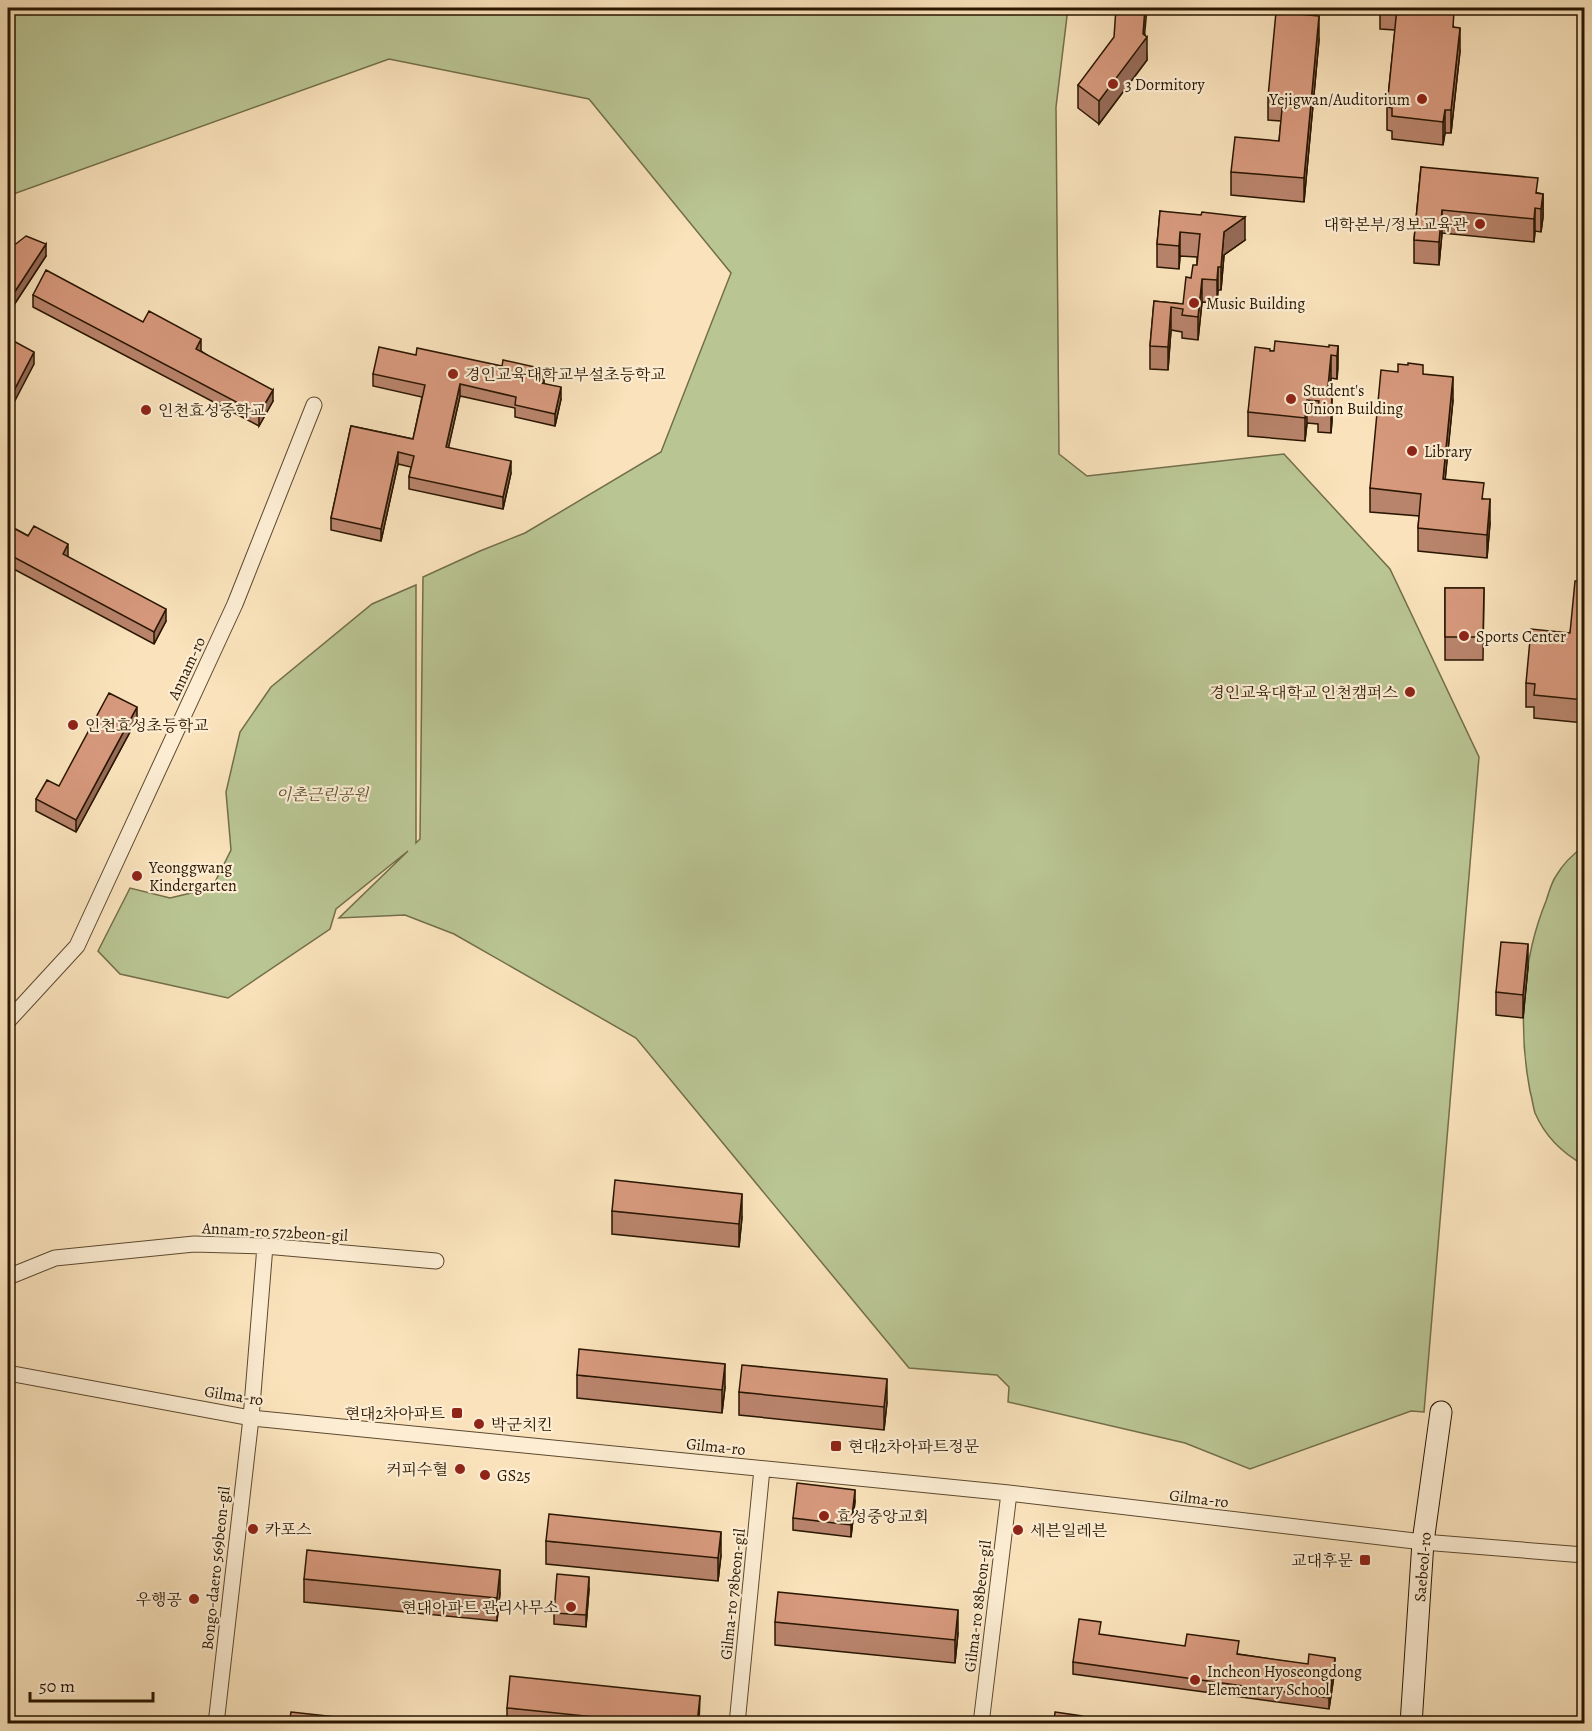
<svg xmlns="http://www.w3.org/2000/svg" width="1592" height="1731" font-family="Alegreya,'Noto Serif KR',serif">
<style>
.green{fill:#bac594;stroke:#726e4a;stroke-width:1.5}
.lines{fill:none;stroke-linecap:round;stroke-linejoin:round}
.street-casing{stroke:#5d492f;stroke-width:17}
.secondary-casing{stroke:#291600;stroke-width:23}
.street{stroke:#fcedd3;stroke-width:15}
.secondary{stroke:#fcedd3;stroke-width:21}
.wall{fill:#b9846c;stroke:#291600;stroke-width:1.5}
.shaded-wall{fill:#966b58;stroke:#291600;stroke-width:1.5}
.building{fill:#d7997d;stroke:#291600;stroke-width:1.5}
.poi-dot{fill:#8f2418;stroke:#fcedd3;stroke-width:2}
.labels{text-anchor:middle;stroke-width:4.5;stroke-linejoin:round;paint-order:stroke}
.poi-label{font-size:16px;fill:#291600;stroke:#fcedd3;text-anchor:start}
.street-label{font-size:16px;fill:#291600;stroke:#fcedd3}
.park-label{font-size:16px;font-style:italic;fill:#5c5334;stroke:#fcedd3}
</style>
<rect width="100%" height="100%" fill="#fae3bc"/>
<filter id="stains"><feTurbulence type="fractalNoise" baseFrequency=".00333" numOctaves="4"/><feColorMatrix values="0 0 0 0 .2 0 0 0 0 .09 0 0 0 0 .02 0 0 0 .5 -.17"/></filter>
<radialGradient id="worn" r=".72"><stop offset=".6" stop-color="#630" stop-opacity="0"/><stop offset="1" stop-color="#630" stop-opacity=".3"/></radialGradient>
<path class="green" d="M8 8H1068L1056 107 1059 454 1087 476 1284 454 1390 569 1479 757 1424 1412 1411 1411 1250 1469 1185 1443 1008 1402 1009 1387 997 1375 909 1368 636 1038 454 934 405 915 339 918 408 851 336 909 330 929 228 998 120 974 98 951 130 888 170 898 212 888 231 850 226 792 240 732 271 687 372 604 416 585V843L420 839 423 577 480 551 525 533 661 452 731 273 589 99 389 59 8 196Z
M1584 846V1165C1562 1153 1545 1136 1535 1113 1533 1106 1532 1098 1530 1091 1518 1028 1522 960 1546 901 1549 893 1551 883 1556 876 1563 864 1573 854 1584 846Z"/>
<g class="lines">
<defs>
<path id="street" d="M8 1021 77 946 235 604 314 405
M8 1277 55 1258 194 1244 265 1246 436 1261
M8 1373 251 1418 1009 1493 1423 1542 1584 1555
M216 1724 251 1418 265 1246
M737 1724 762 1469
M981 1724 1009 1493"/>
<path id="secondary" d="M1411 1724 1423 1542 1441 1412"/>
</defs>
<use href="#street" class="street-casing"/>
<use href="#secondary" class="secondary-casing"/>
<use href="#street" class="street"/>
<use href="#secondary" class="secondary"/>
</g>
<path class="wall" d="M1380 8H1436V10L1454 27 1460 51 1451 133H1445L1443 145 1392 139V131L1387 130V107L1395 30 1380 29Z
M1145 35 1147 60 1099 124 1078 108V85Z
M1319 40 1304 202 1231 195V172L1279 141 1281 121 1268 120V97Z
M1421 167 1543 194V217L1541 232 1535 231 1534 242 1442 233 1439 265 1414 263V240Z
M1160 211 1245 240 1224 255 1221 290H1218L1217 303 1202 302 1198 340 1182 338V332L1171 330 1168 370 1150 369V346L1154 301 1183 304 1191 278 1197 265V257L1180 256 1179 269 1157 267V244Z
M8 250 46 256 10 311 8 310Z
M33 295 143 322 201 351 273 401 259 426 33 307Z
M1338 346 1337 379 1331 378 1329 397 1332 420 1331 433 1318 432V424L1307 423 1305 441 1248 436V412L1270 351 1329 347Z
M373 374 544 381V383L561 399 555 426 515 417V408L460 396 448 448 511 473 503 509 409 489V477L411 467 398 464 381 541 331 530V518L351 426 413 439 422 397 373 386Z
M1423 374 1453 400 1445 479 1484 499 1490 523 1487 558 1418 551V528L1419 516 1370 512V488Z
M8 525 68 557 166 621 154 644 8 566Z
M1584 557V723L1534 718V707H1526V683L1570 633Z
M1445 588H1484L1483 660H1445Z
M137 719 76 832 36 811V799L59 786Z
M1528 967 1523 1018 1496 1015V992Z
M612 1211 742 1217 739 1247 612 1234Z
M577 1375 725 1387 722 1413 577 1398Z
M739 1392 887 1402 884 1430 739 1415Z
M855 1501 851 1537 793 1530V1518Z
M546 1541 721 1555 718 1581 546 1564Z
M304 1579 500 1593 497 1621 304 1602Z
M589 1589 586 1627 554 1624V1613Z
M775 1622 958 1633 955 1663 775 1645Z
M1238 1654 1335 1669 1329 1709 1073 1674V1662Z
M507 1708 700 1719 699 1724H507Z"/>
<path class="shaded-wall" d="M1145 8H1147L1144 41 1147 37V60L1099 124V101L1143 34Z
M1319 16V40L1304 202V178Z
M1460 28V51L1451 133V110Z
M1445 110V133L1443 145V122Z
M1543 194V217L1541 232V209Z
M1535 208V231L1534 242V219Z
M1442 210V233L1439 265V242Z
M1245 217V240L1224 255 1221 290V267L1224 232Z
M1180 232V256L1179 269V246Z
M46 244V256L10 311V299Z
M1218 267V290L1217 303V280Z
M1202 279V302L1198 340V317Z
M1171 307V330L1168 370V347Z
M201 339V351L196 361V349Z
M1338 346V369L1337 379V356Z
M34 352V364L8 414V402Z
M1331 355V378L1328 410 1327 397Z
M544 369V381L541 394V383Z
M1453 377V400L1443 502V479Z
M460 384V396L446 459V447Z
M561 387V399L555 426V414Z
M273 390V401L259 426V414Z
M1332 397V420L1331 433V410Z
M1307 400V423L1305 441V418Z
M398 452V464L381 541V529Z
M511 461V473L503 509V497Z
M1490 499V523L1487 558V535Z
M68 544V556L63 566V554Z
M166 609V621L154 644V632Z
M137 707V719L76 832V820Z
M1528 944V967L1523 1018V995Z
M742 1194V1217L739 1247V1224Z
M725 1364V1387L722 1413V1390Z
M887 1379V1402L884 1430V1407Z
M855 1490V1501L851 1537V1525Z
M721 1532V1555L718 1581V1558Z
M500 1570V1593L497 1621V1598Z
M589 1577V1589L586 1627V1615Z
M958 1610V1633L955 1663V1640Z
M1335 1658V1669L1329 1709V1698Z
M700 1696 699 1724H697Z"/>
<path class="building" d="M1116 8H1145L1143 34 1147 37 1099 101 1078 85 1114 37Z
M1397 8H1431V9L1454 11 1453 27 1460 28 1451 110H1445L1443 122 1392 116V108L1387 107Z
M1276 12 1319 16 1304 178 1231 172 1235 137 1279 141 1283 98 1268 97Z
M1421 167 1538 178 1536 193 1543 194 1541 209 1535 208 1534 219 1442 210 1439 242 1414 240Z
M1160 211 1201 215 1202 212 1245 217 1224 232 1221 267H1218L1217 280 1202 279 1198 317 1182 315 1183 309 1171 307 1168 347 1150 346 1154 301 1183 304 1186 277 1191 278 1193 265H1197L1200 234 1180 232 1179 246 1157 244Z
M26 236 46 244 10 299 8 298V250Z
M46 270 143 322 149 311 201 339 196 349 273 390 259 414 33 295Z
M8 338 34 352 8 402Z
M1275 341 1329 347V345L1338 346 1337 356 1331 355 1327 397H1332L1331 410 1318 409 1319 401 1307 400 1305 418 1248 412 1255 347 1270 349V351H1274Z
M379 347 416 355 417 348 502 366 503 360 544 369 541 383 561 387 555 414 515 405 516 397 460 384 446 447 511 461 503 497 409 477 414 456 398 452 381 529 331 518 351 426 413 439 425 385 373 374Z
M1408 363 1423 365V374L1453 377 1443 479 1484 483 1482 499H1490L1487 535 1418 528 1421 494 1370 488 1381 370 1398 372V364L1408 365Z
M8 525 28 536 34 526 68 544 63 554 166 609 154 632 8 554Z
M1582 556 1584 557V700L1534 695 1535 684 1526 683 1531 629 1570 633 1575 581H1579Z
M1445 588H1484L1483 637H1445Z
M109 693 137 707 76 820 36 799 47 780 59 786Z
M1501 942 1528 944 1523 995 1496 992Z
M615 1180 742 1194 739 1224 612 1211Z
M579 1349 725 1364 722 1390 577 1375Z
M742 1365 887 1379 884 1407 739 1392Z
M797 1483 855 1490 851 1525 793 1518Z
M549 1514 721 1532 718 1558 546 1541Z
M307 1550 500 1570 497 1598 304 1579Z
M557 1574 589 1577 586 1615 554 1613Z
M778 1592 958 1610 955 1640 775 1622Z
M1079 1619 1101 1622 1099 1634 1185 1646 1187 1634 1239 1641 1237 1654 1308 1664 1309 1654 1335 1658 1329 1698 1073 1662Z
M510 1676 700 1696 697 1724H662L507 1708Z
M291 1712 400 1724H289Z
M1055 1712 1082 1716 1081 1724H1054Z"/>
<g class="poi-dot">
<circle cx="1113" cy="84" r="6"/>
<circle cx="1422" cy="99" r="6"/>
<circle cx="1480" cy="224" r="6"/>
<circle cx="1194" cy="303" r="6"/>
<circle cx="453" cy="374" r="6"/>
<circle cx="1291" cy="399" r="6"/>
<circle cx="146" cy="410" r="6"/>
<circle cx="1412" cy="451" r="6"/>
<circle cx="1464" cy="636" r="6"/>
<circle cx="1410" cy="692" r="6"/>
<circle cx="73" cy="725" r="6"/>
<circle cx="137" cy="876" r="6"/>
<rect x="451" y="1407" width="12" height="12" rx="3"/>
<circle cx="479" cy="1424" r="6"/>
<rect x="830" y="1440" width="12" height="12" rx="3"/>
<circle cx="460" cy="1469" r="6"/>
<circle cx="485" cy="1475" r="6"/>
<circle cx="824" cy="1516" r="6"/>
<circle cx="253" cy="1529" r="6"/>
<circle cx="1018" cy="1530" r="6"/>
<rect x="1359" y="1554" width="12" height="12" rx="3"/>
<circle cx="194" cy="1599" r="6"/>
<circle cx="571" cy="1607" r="6"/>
<circle cx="1195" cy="1680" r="6"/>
</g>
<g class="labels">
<g class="poi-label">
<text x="1125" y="90">3 Dormitory</text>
<text x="1410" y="105" text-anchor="end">Yejigwan/Auditorium</text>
<text x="1468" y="230" text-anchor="end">대학본부/정보교육관</text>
<text x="1206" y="309">Music Building</text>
<text x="465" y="380">경인교육대학교부설초등학교</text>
<text x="1303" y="396">Student's<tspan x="1303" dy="18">Union Building</tspan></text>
<text x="158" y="416">인천효성중학교</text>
<text x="1424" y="457">Library</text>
<text x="1476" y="642">Sports Center</text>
<text x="1398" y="698" text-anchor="end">경인교육대학교 인천캠퍼스</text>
<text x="85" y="731">인천효성초등학교</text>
<text x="149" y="873">Yeonggwang<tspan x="149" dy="18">Kindergarten</tspan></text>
<text x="445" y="1419" text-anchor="end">현대2차아파트</text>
<text x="491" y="1430">박군치킨</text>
<text x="848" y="1452">현대2차아파트정문</text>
<text x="448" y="1475" text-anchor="end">커피수혈</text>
<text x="497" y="1481">GS25</text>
<text x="836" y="1522">효성중앙교회</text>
<text x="265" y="1535">카포스</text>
<text x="1030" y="1536">세븐일레븐</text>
<text x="1353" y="1566" text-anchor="end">교대후문</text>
<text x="182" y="1605" text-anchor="end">우행공</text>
<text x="559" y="1613" text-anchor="end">현대아파트 관리사무소</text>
<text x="1207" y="1677">Incheon Hyoseongdong<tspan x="1207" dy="18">Elementary School</tspan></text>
</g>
<g class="street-label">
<text transform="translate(186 668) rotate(-65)" y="6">Annam-ro</text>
<text transform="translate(275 1231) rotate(3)" y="6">Annam-ro 572beon-gil</text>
<text transform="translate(234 1395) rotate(9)" y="6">Gilma-ro</text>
<text transform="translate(716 1446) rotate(6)" y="6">Gilma-ro</text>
<text transform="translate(1199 1498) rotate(7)" y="6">Gilma-ro</text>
<text transform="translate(1422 1567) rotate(-85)" y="6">Saebeol-ro</text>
<text transform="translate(215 1568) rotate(-84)" y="6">Bongo-daero 569beon-gil</text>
<text transform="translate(732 1594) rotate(-84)" y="6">Gilma-ro 78beon-gil</text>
<text transform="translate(977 1606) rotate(-83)" y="6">Gilma-ro 88beon-gil</text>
</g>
<g class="park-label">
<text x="322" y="800">이촌근린공원</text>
</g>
</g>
<rect width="1592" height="1731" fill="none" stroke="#fae3bc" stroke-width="30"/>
<rect x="9" y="9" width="1574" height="1713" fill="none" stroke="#291600" stroke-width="3"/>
<rect x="15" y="15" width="1562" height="1701" fill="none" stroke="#291600" stroke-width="1.5"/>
<path d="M30 1692v9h123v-9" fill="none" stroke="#291600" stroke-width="3"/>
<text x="39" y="1692" font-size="18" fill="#291600" stroke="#fcedd3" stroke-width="4.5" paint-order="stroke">50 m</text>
<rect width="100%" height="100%" filter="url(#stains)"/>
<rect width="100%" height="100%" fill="url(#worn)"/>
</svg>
